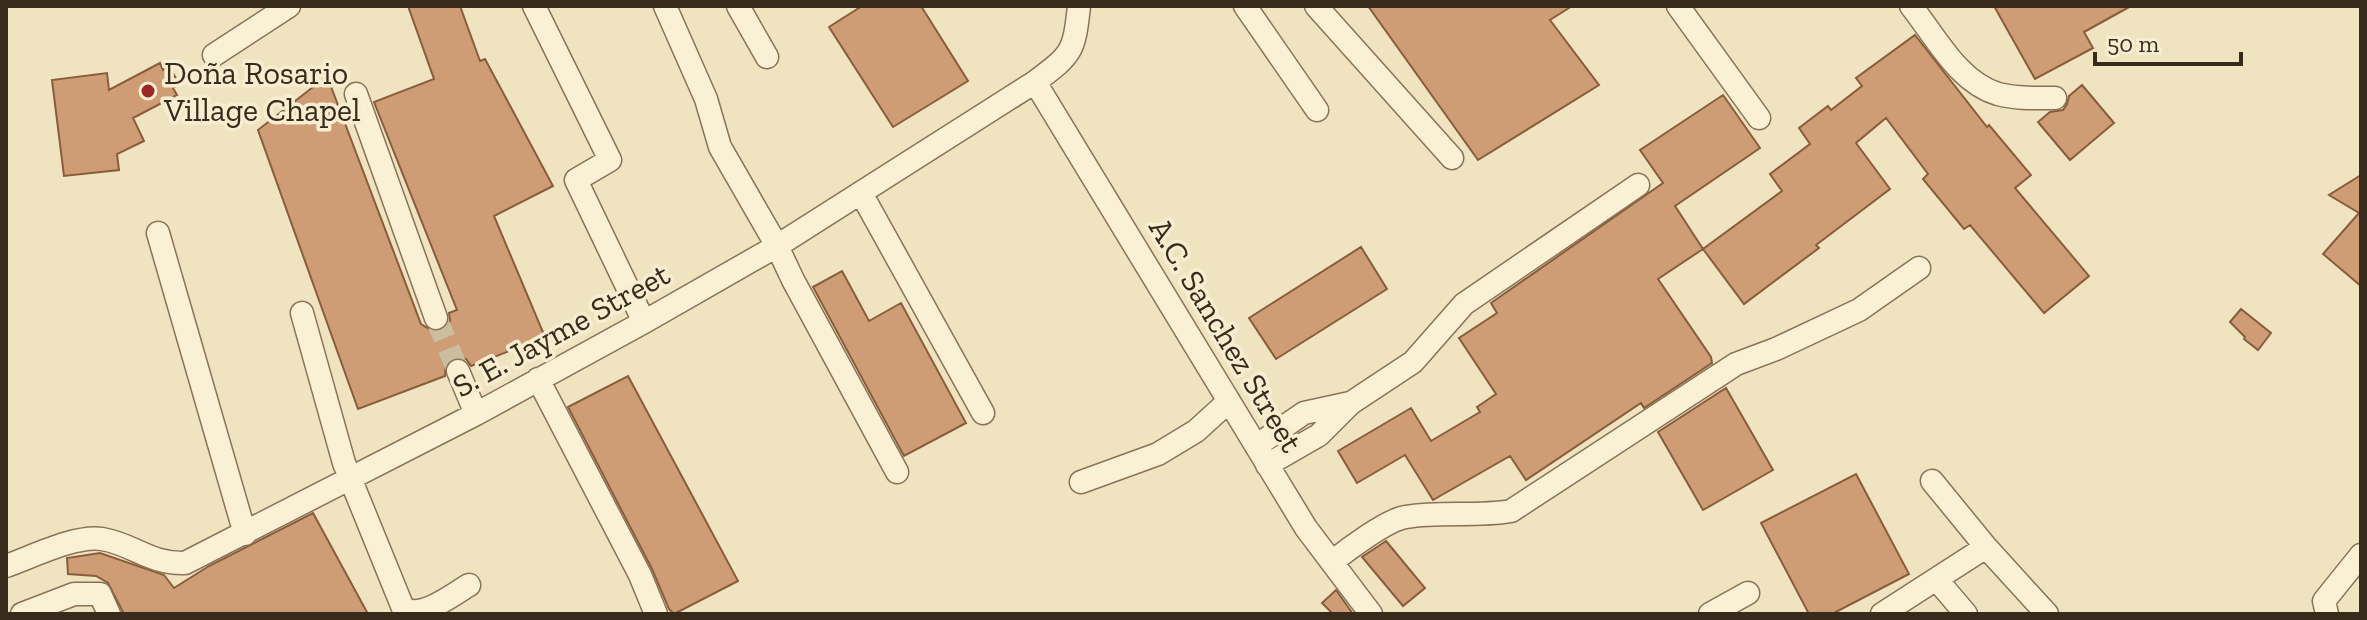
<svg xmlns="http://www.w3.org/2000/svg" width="2367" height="620" font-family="'Zilla Slab',serif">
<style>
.building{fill:#cf9d75;stroke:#895d3c;stroke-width:2}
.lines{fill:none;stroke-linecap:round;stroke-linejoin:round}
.minor-tunnel{stroke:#cabe9f;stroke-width:22;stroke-dasharray:22 11;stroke-linecap:butt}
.minor-casing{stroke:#897358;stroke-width:25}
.minor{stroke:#faf0d4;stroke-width:22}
.poi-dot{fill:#9b2825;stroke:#f7edd0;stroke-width:3}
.labels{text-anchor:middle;stroke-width:7;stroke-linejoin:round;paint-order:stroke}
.poi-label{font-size:32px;fill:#382b1c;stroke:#f7edd0;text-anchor:start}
.street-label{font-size:32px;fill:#382b1c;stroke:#f7edd0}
</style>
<rect width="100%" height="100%" fill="#efe3c0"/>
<path class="building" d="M408 6H460L480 61 485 59 553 186 494 216 545 337 471 366 466 359 453 358 446 363 445 376 358 409 258 130 327 76 421 324 434 332 446 328 450 321 449 313 457 310 374 102 434 79Z
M862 6H921L968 81 893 127 829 27Z
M1368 6H1572L1550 20 1599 85 1478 160Z
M1994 6H2131L2084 32 2093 48 2035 79Z
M1915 35 1987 127 1989 125 2031 175 2015 188 2089 276 2044 313 1970 225 1964 229 1923 179 1928 174 1886 118 1856 143 1890 189 1816 245 1819 248 1744 304 1703 249 1782 191 1770 174 1810 144 1799 128 1828 106 1831 110 1862 86 1856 78Z
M160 63 163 70 169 66 179 84 173 88 177 95 133 118 144 141 117 154 119 170 64 176 52 80 107 73 109 90Z
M2082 85 2114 123 2070 160 2038 122 2050 112 2063 110 2067 104 2069 96Z
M1723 95 1760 148 1675 206 1703 249 1658 279 1711 357 1712 363 1644 408 1641 403 1526 480 1510 456 1433 500 1405 455 1357 483 1338 451 1411 408 1431 441 1480 412 1477 407 1496 394 1459 338 1497 313 1491 303 1663 183 1640 150Z
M2361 175V286L2323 254 2359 213 2329 195Z
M1361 247 1387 289 1276 359 1249 318Z
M842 271 869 321 901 303 966 423 904 456 813 287Z
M2241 309 2271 333 2258 350 2244 339 2245 337 2230 322Z
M628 376 738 581 674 614 669 609 652 569 568 407Z
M1726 388 1773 470 1703 510 1658 432Z
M1856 474 1909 574 1832 614H1809L1761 523Z
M313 513 368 614H124L108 583 96 576 68 574 67 558 100 553 164 575 174 588 209 566Z
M1386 541 1425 588 1403 606 1362 557Z
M1336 590 1353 614H1333L1322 603Z"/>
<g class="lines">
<path class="minor-tunnel" d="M436 318 458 371"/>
<defs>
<path id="minor" d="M534 6 610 160 576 180 644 322
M665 6 706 99 720 147 777 246 793 280 897 472
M738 6 767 57
M1245 6 1317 110
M1316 6 1452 158
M1678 6 1759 118
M1911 6C1936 37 1958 82 1998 94 2017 99 2036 98 2055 98
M214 55 289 6
M1035 82 1306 528 1371 614
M356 94 436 318
M861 193 983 413
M158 233 245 534
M302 313 344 463 403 608C421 620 452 595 469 585
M458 371 476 414
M538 379 640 575 656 614
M1256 446 1304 413 1350 403
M1267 465 1319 435 1351 403 1413 362 1464 304 1638 185
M1932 481 1986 547 2047 614
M1081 482 1158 454 1196 431 1229 401
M1332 562C1347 550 1388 519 1406 517 1440 511 1476 517 1511 511L1736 364 1776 349 1859 310 1919 268
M6 566C32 557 75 535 102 539 133 544 149 564 185 563L476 414 644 322 777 246 1035 82C1072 54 1074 53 1079 6
M1937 580 1966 614
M22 614 74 594H100L109 614
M1710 614 1748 593
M1882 614 1986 547
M2327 614 2324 601 2361 555"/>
</defs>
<use href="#minor" class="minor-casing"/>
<use href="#minor" class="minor"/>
</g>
<circle class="poi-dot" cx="148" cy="91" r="8"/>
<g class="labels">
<g class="poi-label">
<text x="164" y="84">Doña Rosario<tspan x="164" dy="37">Village Chapel</tspan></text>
</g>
<g class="street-label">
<text transform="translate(561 330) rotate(-29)" y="11">S. E. Jayme Street</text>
<text transform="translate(1226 335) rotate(59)" y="11">A.C. Sanchez Street</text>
</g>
</g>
<rect width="2367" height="620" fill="none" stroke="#382b1c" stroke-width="16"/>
<path d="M2095 52v12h146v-12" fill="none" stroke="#382b1c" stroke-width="4"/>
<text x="2107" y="52" font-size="24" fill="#382b1c" stroke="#f7edd0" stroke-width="6" paint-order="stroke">50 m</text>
</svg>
